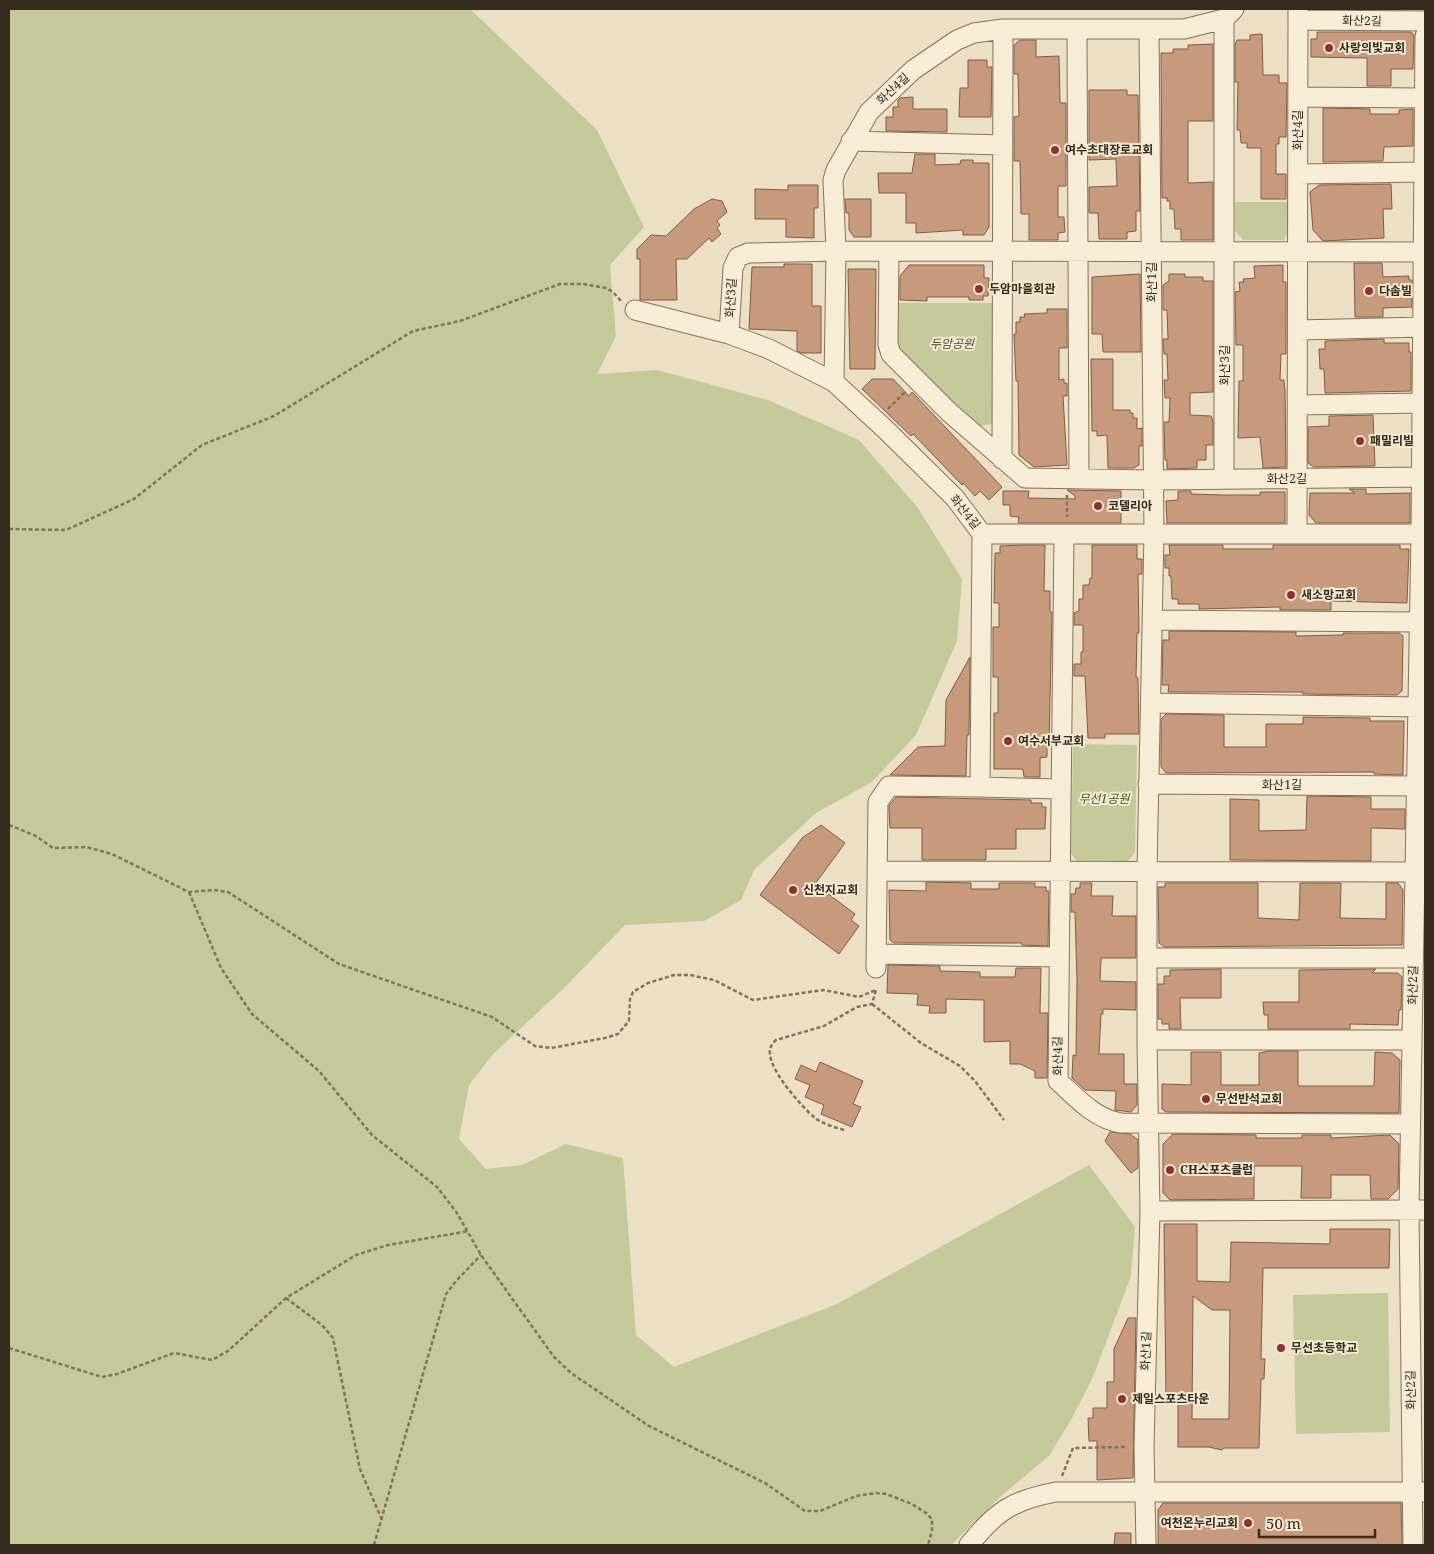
<svg xmlns="http://www.w3.org/2000/svg" width="1434" height="1554" font-family="'Noto Serif','Noto Sans KR',serif">
<style>
.green{fill:#c4c999}
.building{fill:#c79a7d;stroke:#835b43;fill-rule:evenodd}
.lines{fill:none;stroke-linecap:round;stroke-linejoin:round}
.minor-casing{stroke:#85715c;stroke-width:21}
.path{stroke:#85715c;stroke-width:2.5;stroke-dasharray:4 2.5;stroke-linecap:butt}
.minor{stroke:#f7edd7;stroke-width:19}
.poi-dot{fill:#912f32;stroke:#f3ead4;stroke-width:2}
.labels{text-anchor:middle;stroke-width:4;stroke-linejoin:round;paint-order:stroke}
.street-label{font-size:12px;fill:#362a1f;stroke:#f3ead4}
.poi-label{font-size:12px;font-weight:bold;fill:#362a1f;stroke:#f3ead4;text-anchor:start}
.park-label{font-size:12px;font-style:italic;fill:#475127;stroke:#f3ead4}
</style>
<rect width="100%" height="100%" fill="#ebdfc5"/>
<path class="green" d="M9 9H470L597 130 644 227 610 265 616 336 597 374 657 370 768 400 859 440 918 508 962 579 957 641 916 735 872 782 816 813 754 870 741 900 704 921 625 925 564 988 493 1054 469 1085 459 1139 486 1169 522 1165 566 1144 623 1158 636 1335 674 1367 837 1304 1089 1165 1135 1227 1131 1276 1093 1377 1071 1420 1049 1456 1001 1496 951 1545H9Z
M1235 202H1289V230L1284 240H1243L1235 231Z
M896 303H992L995 423 978 427 901 353 896 343Z
M1073 744 1137 745 1135 852 1128 861H1077L1071 854Z
M1388 1293 1390 1432 1296 1434 1293 1295Z"/>
<path class="building" d="M1317 32H1411L1414 35 1413 69H1391V86H1367V58L1311 57V39H1317Z
M1262 34 1263 75H1279V83H1287L1286 137H1279V144H1276V174H1286V199H1261V148H1247V143H1241L1240 130H1237L1238 82H1235V44L1237 40H1250V35Z
M1020 40H1036V57L1059 56 1060 103H1066V186H1058V217H1064L1065 232 1058 233V240H1029V214H1021L1020 161H1014V117L1019 116 1018 74H1014V45Z
M1213 44V121H1188V183L1213 182V240H1181V229H1175L1174 209H1170V201H1167V198H1162L1161 53H1173V49H1188V45Z
M968 60H987V67H992L991 117H959L960 88H968Z
M1089 90H1127V95H1138L1140 211H1136V231L1127 232V239H1099L1098 213H1089V187L1117 186 1116 159 1089 160Z
M913 97V109H947V132L886 131V117H893V107H898V100L900 98Z
M1323 108 1370 109V114H1399V110L1413 109V146L1384 147 1383 161 1323 162Z
M915 154H935V165L960 164 961 160H973V163H989V227L984 235H963V230L916 233V223H906V193H879L878 173H912Z
M1391 184 1392 209H1383L1384 238 1323 241 1313 230 1310 192 1319 185Z
M788 185H818V208H814V238L786 237V219H755V189L788 190Z
M712 199 722 201 727 212 717 221 720 225 717 228 721 234 712 242 709 238 687 259H676L677 300H640V259H637V249L651 235 666 236 694 209Z
M845 199H871V237H854L849 230V213H846Z
M1354 263H1382L1383 277 1409 276V280H1412V307L1383 308V317H1355Z
M784 264H812V306H821V353H801L797 351V331L749 329 752 267H784Z
M909 265H984V278H989L988 296H983V300H969V297H927V301L900 300V276Z
M1283 265V282H1286V354H1281L1280 380H1284L1285 391 1286 467 1263 468 1260 437 1238 438 1239 381H1243V345H1236L1235 292 1240 291 1239 282H1244L1243 279 1255 278 1254 266Z
M848 269H876L875 369H850Z
M1140 274 1141 352H1103L1102 334H1092V277Z
M1169 274H1185V277H1203V281H1213V392L1190 393V415L1211 416 1213 420V445H1206V460H1197V468L1167 469V460H1165L1164 422H1169L1170 398H1165L1164 380H1168L1167 354H1164L1163 339H1168L1167 310H1163V285L1169 281Z
M1047 309H1067V348H1059V380L1064 379V383H1067V396H1063L1067 465 1034 467 1019 455 1018 381H1016L1014 334H1016V322H1020V317H1025L1024 314 1047 313Z
M1384 339V343H1409V352H1411V391L1325 393 1324 369H1320L1319 349H1325V341Z
M1091 359H1113V410H1130V413H1133V418H1137V429L1142 428V446H1139V465L1134 468H1108L1107 435 1097 436V431H1092Z
M872 379H893L909 396 912 392 1002 487 989 500 980 491 975 496 963 483 962 485 913 434 911 436 862 389Z
M1373 415 1375 466 1314 467 1308 463V427L1329 426V416Z
M1349 489H1366V494L1410 493V523H1316L1309 515 1310 493H1355Z
M1067 490 1121 491V523H1018L1019 517 1010 516V505H1003V491H1029L1028 498 1075 499V496Z
M1178 491H1191V494L1223 495H1260V492H1285V523H1167L1166 501 1178 500Z
M1023 545H1045L1044 591H1050V612H1052L1049 744H1047V757L1040 758V777H1024L1023 769H994V713H998V677H993V627H999V603H994L995 553H1000V546Z
M1092 545H1137V559H1142V574H1138L1139 633H1137L1136 677 1138 678 1139 734H1105V738H1088L1085 676H1074V664H1081V652H1083V625H1074V613L1079 611V599H1083V585H1089L1090 578H1092Z
M1169 545H1223V549H1273V545H1400V549H1409L1407 603 1331 601V610H1280V607L1199 609V604H1178V599H1172L1171 576H1169V568H1165V555H1170Z
M1169 631 1296 632V636L1343 635V633H1399L1403 636 1402 691 1397 695 1303 694V692H1168L1169 685H1162L1163 640H1169Z
M970 657 969 735H967L966 776 890 775 918 747 945 746 946 700Z
M1166 714 1224 715V747H1266V724H1303V717L1370 718V721H1404L1403 775 1374 774V772L1166 773 1161 767V719Z
M1307 796 1371 797V809H1405V829L1371 828V861L1230 860V799L1259 800V831L1306 830Z
M896 797 1031 800V803H1042V807H1046L1045 829H1016V849H986V860H922V828H890L889 806Z
M821 825 845 843 815 884 855 914 851 920 859 926 839 954 760 895 802 838Z
M926 882 971 883V889H999V883H1035V887H1046V891H1049L1048 946 1022 945V943H894L890 940 889 890 926 891Z
M1080 883H1092L1091 896H1113L1112 916H1136V958H1101L1100 981 1136 982V1010L1103 1009V1014H1101L1099 1054H1124V1084H1137V1105L1131 1112 1115 1110 1116 1091 1085 1090 1072 1078 1073 1055 1076 1056 1077 981 1075 912H1071V894H1075L1076 888H1080Z
M1165 883H1258V918L1299 920 1300 883H1341L1340 918 1386 919V883H1398L1403 890 1402 945 1164 947 1159 943 1158 887H1165Z
M888 965 940 966V971L980 972V977H1015L1016 968H1041L1040 1013H1048L1047 1078H1035V1071L1020 1064H1010V1041L984 1042V1000L946 999V1013H929L930 1006 917 1005 918 994 887 993Z
M1221 969V998H1180L1181 1029H1169V1024H1162V1019H1158V984H1164V976H1170V970Z
M1376 969 1372 973H1398L1402 977 1401 1010H1399L1398 1025 1350 1024V1029H1268V1015H1264L1263 1002H1299V970Z
M1269 1051H1298V1086H1374L1375 1052 1392 1053 1400 1060 1399 1113 1166 1112 1162 1109V1084L1191 1085V1052H1221V1085H1259V1053Z
M820 1062 863 1081 853 1104 861 1107 852 1127 821 1114 824 1105 805 1097 810 1085 795 1079 801 1065 816 1072Z
M1110 1132 1130 1134 1138 1140V1168L1131 1173 1105 1141Z
M1173 1134 1256 1135V1138H1302V1135H1331V1138L1390 1135 1399 1144 1398 1189 1388 1199H1371L1370 1175H1331V1198H1301L1302 1166H1254V1199L1170 1200 1163 1193V1144Z
M1164 1224H1197V1281L1230 1282 1231 1242 1330 1244V1229H1390L1389 1268H1263L1261 1359H1265L1264 1379H1261L1259 1448H1224L1222 1450 1209 1447H1178V1397H1166ZM1193 1296 1212 1310H1230L1229 1419H1192Z
M1128 1318H1136L1133 1478 1097 1480V1441H1089L1088 1418H1093V1408H1107V1382H1114V1349Z
M1163 1503H1401L1402 1545H1158V1510Z
M1115 1533H1131V1545H1114Z"/>
<g class="lines">
<defs>
<path id="minor" d="M1224 19V479
M1298 20 1425 21
M1077 31 1079 479
M1298 97 1425 98
M851 141 1003 145
M1298 174 1424 172
M889 252 888 344 891 354 949 412 1025 478 1153 480 1421 477
M635 310 729 334 733 268 738 257 748 253 836 251 1425 252
M1298 330 1423 327
M729 334 769 349 834 382
M1298 405 1422 403
M1002 459 1003 29
M982 534H1425
M1064 534 1058 1081C1077 1098 1095 1119 1121 1123L1410 1124
M1297 534 1298 9
M1153 620 1419 622
M1151 703 1418 707
M1148 784 1416 786
M980 787 1061 789
M878 871 1425 872
M877 954 1058 957
M1148 958H1413
M876 968 878 802 889 786 980 787 982 534 955 498 885 429 834 382 836 251 833 180 836 170 869 112 913 70 957 40 974 33 1003 29H1184L1224 19 1234 9
M1147 1040H1412
M1150 1211 1425 1210
M969 1545C996 1511 1013 1500 1056 1492H1424
M1146 1545 1144 1447 1150 1211 1147 1040V871L1154 533 1149 30
M1413 1545 1409 1210 1421 534 1425 36"/>
</defs>
<use href="#minor" class="minor-casing"/>
<path class="path" d="M888 409 905 392
M1067 495V517
M9 529 66 530 134 499 202 445 274 416 413 331 460 321 560 284H583L606 288 613 292 621 301
M9 825 36 836 53 848 86 847 112 854 189 892 214 890 228 892 339 964 492 1017 535 1046 551 1048 605 1038 618 1034 629 1021 630 999 633 992 648 983 674 975H690L714 980 753 1000 823 990 859 997 876 990
M189 892 221 968 252 1014 319 1071 372 1135 437 1187 457 1213 481 1255 554 1357 571 1373 649 1426 765 1483 805 1511H820L856 1496 876 1493 886 1494 912 1504 926 1513 932 1519V1531L928 1545
M872 1004 921 1043 960 1066 975 1081 1004 1120
M844 1130C834 1127 823 1124 815 1118 801 1106 771 1072 770 1054 769 1048 772 1044 776 1040L824 1026 857 1007 872 1004 876 990
M286 1298 322 1325 333 1338 360 1469 382 1520
M9 1348 102 1377 117 1374 174 1353 212 1360 228 1351 286 1298 356 1255 388 1245 469 1231
M1062 1476 1073 1448 1127 1447
M374 1545 446 1294 456 1281 481 1255"/>
<use href="#minor" class="minor"/>
</g>
<g class="poi-dot">
<circle cx="1329" cy="48" r="5"/>
<circle cx="1055" cy="150" r="5"/>
<circle cx="979" cy="289" r="5"/>
<circle cx="1369" cy="291" r="5"/>
<circle cx="1360" cy="441" r="5"/>
<circle cx="1098" cy="506" r="5"/>
<circle cx="1291" cy="595" r="5"/>
<circle cx="1008" cy="741" r="5"/>
<circle cx="793" cy="890" r="5"/>
<circle cx="1206" cy="1099" r="5"/>
<circle cx="1170" cy="1170" r="5"/>
<circle cx="1281" cy="1348" r="5"/>
<circle cx="1122" cy="1399" r="5"/>
<circle cx="1248" cy="1523" r="5"/>
</g>
<g class="labels">
<g class="street-label">
<text transform="translate(1362 21) rotate(1)" y="4">화산2길</text>
<text transform="translate(893 89) rotate(-43)" y="4">화산4길</text>
<text transform="translate(1298 130) rotate(-90)" y="4">화산4길</text>
<text transform="translate(1152 282) rotate(-90)" y="4">화산1길</text>
<text transform="translate(731 298) rotate(-87)" y="4">화산3길</text>
<text transform="translate(1225 365) rotate(-90)" y="4">화산3길</text>
<text x="1287" y="483">화산2길</text>
<text transform="translate(965 512) rotate(51)" y="4">화산4길</text>
<text x="1282" y="789">화산1길</text>
<text transform="translate(1413 985) rotate(-89)" y="4">화산2길</text>
<text transform="translate(1058 1056) rotate(-91)" y="4">화산4길</text>
<text transform="translate(1146 1351) rotate(-88)" y="4">화산1길</text>
<text transform="translate(1411 1390) rotate(-91)" y="4">화산2길</text>
</g>
<g class="poi-label">
<text x="1339" y="52">사랑의빛교회</text>
<text x="1065" y="154">여수초대장로교회</text>
<text x="989" y="293">두암마을회관</text>
<text x="1379" y="295">다솜빌</text>
<text x="1370" y="445">패밀리빌</text>
<text x="1108" y="510">코델리아</text>
<text x="1301" y="599">새소망교회</text>
<text x="1018" y="745">여수서부교회</text>
<text x="803" y="894">신천지교회</text>
<text x="1216" y="1103">무선반석교회</text>
<text x="1180" y="1174">CH스포츠클럽</text>
<text x="1291" y="1352">무선초등학교</text>
<text x="1132" y="1403">제일스포츠타운</text>
<text x="1238" y="1527" text-anchor="end">여천온누리교회</text>
</g>
<g class="park-label">
<text x="952" y="348">두암공원</text>
<text x="1104" y="803">무선1공원</text>
</g>
</g>
<rect width="1434" height="1554" fill="none" stroke="#362a1f" stroke-width="20"/>
<path d="M1259 1529v8h116v-8" fill="none" stroke="#362a1f" stroke-width="2.5"/>
<text x="1266" y="1529" font-size="15" fill="#362a1f" stroke="#f3ead4" stroke-width="4" paint-order="stroke">50 m</text>
</svg>
